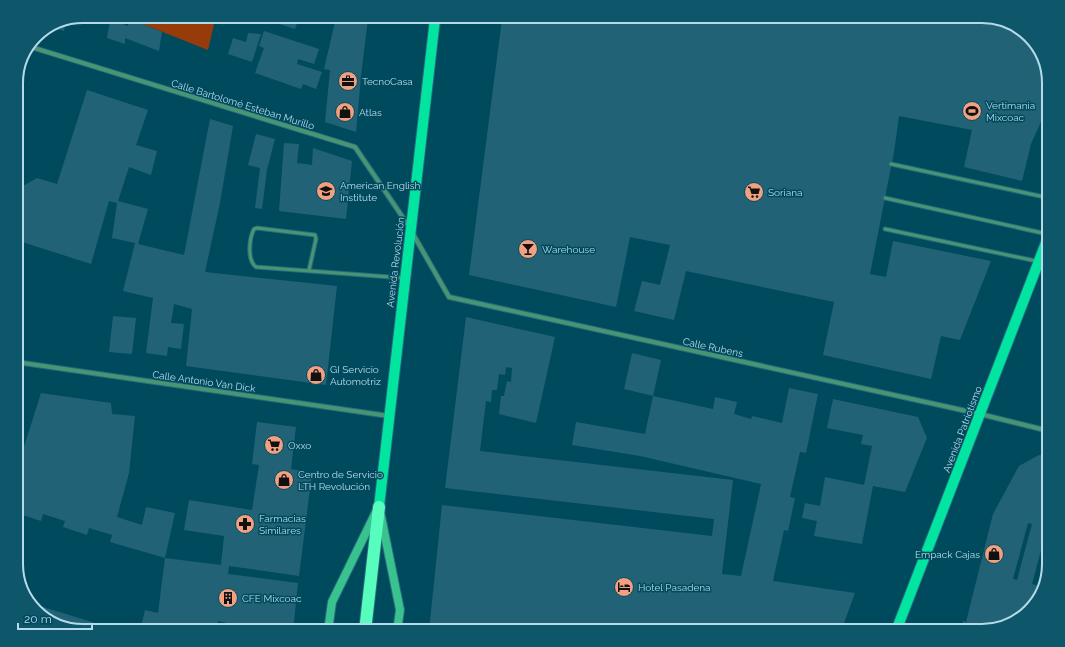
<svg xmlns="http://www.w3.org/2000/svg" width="1065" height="647" font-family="Raleway,sans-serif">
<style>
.green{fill:#963b09}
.building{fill:#226276;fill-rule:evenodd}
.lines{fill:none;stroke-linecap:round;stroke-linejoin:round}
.lane-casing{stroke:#286a7d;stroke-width:5}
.street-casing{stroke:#286a7d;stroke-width:6}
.secondary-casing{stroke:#286a7d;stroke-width:10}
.primary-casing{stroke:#286a7d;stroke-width:12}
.highway-casing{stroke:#286a7d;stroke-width:14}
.lane{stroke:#489573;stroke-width:3}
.street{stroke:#489573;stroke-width:4}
.secondary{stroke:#37c28e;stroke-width:8}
.primary{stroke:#01e5a1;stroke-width:10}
.highway{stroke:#57fdbc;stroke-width:12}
.labels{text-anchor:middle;stroke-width:3;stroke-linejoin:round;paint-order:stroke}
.poi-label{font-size:10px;fill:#b5dbea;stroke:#004a5e;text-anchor:start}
.street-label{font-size:10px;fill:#b5dbea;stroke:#004a5e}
.rim{fill:none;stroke:#b5dbea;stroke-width:2}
</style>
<rect width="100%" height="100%" fill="#004a5e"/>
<path class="green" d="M215 20 208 50 135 21Z"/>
<path class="building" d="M982 16 1016 25 1040 49 1049 79V104L1031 144 1022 181 964 167 972 130 899 116 894 152 870 274 886 277 893 241 991 261 960 340 941 336 931 379 823 355 834 302 686 271 674 320 634 311 642 281 660 285 670 245 630 237 616 307 469 275 502 19Z
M368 19 361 76 356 132 325 122 330 70 324 69 335 22 329 20Z
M267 20H298L295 29Z
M58 21H66L64 31 49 27Z
M110 21H115L128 26 129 21H135L162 32 159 51 125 38V44L107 38Z
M264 31 319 49 314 64 298 59 297 64 322 72 316 89 303 84 301 89 255 73 264 48 259 46Z
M248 33 261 34 252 62 228 54 233 38 246 42Z
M87 90 148 110 136 145 157 151 151 175 129 167 118 201 148 209 138 244 184 255 210 119 233 126 220 203 205 272 337 286 326 385 186 366 192 309 174 304 171 323 184 324 181 349 168 347 167 356 146 353 153 298 123 291 135 243 112 238 117 203 109 201 91 264 16 240V190L37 178 57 184Z
M256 134 275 139 267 170 262 209 255 208 260 168 248 165Z
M284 143 299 144 297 163 312 165 313 148 352 161 346 219 279 211Z
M113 316 136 318 132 354 109 352Z
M466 317 555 337 536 423 499 414 501 396H504L507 381 511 382 512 368 506 367 505 375 499 374 497 390H492L491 402 486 401 480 451 733 480 722 574 741 576 761 484 640 456 572 445 576 422 645 434 653 396 624 389 632 353 661 360 653 396 713 409 715 397 737 402 734 414 751 419 752 416 782 423 789 388 818 394 806 453 800 452 790 497 795 498 788 531 784 530 773 581 855 593 841 631H429L442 505 712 536 714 519 445 488Z
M41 393 111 403 112 414 135 416 129 473 117 517 142 525 146 507 175 513 165 558 221 565 224 536 184 530 189 500 252 510 259 465 252 464 257 422 296 427 291 469 312 473 299 576 229 566 228 574 298 583 293 631H226L227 623 218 621 216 631H140L145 610 158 613 165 558 110 542 112 535 89 528 87 535 63 527 65 521 43 514 41 521 16 513 18 506 16 505V472Z
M833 399 918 417 927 438 905 492 873 486 862 544 814 536 817 521 802 518 805 503 820 506 825 477 864 485 872 446 861 444 863 435 827 428Z
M1039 455 1049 456V500L1043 527 1047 528 1032 584 1043 587 1040 598 1016 622 982 631H961L963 621 966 622 993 514 1019 466ZM1028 523 1032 524 1017 580 1013 579Z
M30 603 121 631H83L49 622Z"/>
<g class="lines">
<defs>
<path id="lane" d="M891 164 1049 198
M885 198 1047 234
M885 229 1036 261
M309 270 316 239 315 235 257 228 254 229C249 239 247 260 256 267L404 278"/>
<path id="street" d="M31 47 355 147 410 228
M413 234 449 297 980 414 1049 431
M16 362 389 416"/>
<path id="secondary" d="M381 516 400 610 397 631
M328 631 332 602 376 512"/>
<path id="primary" d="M379 507 435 19
M896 631 1049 235"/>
<path id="highway" d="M365 631 379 507"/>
</defs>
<use href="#lane" class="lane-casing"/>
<use href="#street" class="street-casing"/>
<use href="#secondary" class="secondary-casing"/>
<use href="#primary" class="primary-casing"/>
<use href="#highway" class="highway-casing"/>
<use href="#lane" class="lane"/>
<use href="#street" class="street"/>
<use href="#secondary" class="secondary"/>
<use href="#primary" class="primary"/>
<use href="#highway" class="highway"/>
</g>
<defs>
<symbol id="office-disc" viewBox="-11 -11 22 22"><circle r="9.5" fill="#f2a07f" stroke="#004a5e"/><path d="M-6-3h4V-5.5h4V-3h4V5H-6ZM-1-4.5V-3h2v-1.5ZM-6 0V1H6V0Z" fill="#111"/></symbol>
<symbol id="stadium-disc" viewBox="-11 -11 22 22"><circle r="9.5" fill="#f2a07f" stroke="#004a5e"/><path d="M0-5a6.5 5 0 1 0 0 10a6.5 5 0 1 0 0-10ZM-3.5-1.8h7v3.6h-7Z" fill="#111"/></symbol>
<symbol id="shop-disc" viewBox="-11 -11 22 22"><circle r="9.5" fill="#f2a07f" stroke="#004a5e"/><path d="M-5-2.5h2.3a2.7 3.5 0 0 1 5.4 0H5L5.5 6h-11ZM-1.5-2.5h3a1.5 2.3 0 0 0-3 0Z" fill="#111"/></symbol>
<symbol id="school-disc" viewBox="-11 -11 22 22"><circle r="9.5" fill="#f2a07f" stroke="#004a5e"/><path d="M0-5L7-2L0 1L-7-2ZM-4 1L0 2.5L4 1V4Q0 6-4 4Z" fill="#111"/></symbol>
<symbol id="supermarket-disc" viewBox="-11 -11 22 22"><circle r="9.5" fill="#f2a07f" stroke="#004a5e"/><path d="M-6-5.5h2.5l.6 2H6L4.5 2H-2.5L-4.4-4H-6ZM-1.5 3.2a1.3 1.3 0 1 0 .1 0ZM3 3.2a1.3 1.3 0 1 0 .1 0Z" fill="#111"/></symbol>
<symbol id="bar-disc" viewBox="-11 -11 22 22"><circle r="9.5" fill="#f2a07f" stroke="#004a5e"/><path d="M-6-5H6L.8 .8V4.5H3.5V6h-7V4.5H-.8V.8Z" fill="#111"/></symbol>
<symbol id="pharmacy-disc" viewBox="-11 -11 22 22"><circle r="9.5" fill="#f2a07f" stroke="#004a5e"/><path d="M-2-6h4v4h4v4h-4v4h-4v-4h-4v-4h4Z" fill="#111"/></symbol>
<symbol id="hotel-disc" viewBox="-11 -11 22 22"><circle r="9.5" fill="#f2a07f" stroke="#004a5e"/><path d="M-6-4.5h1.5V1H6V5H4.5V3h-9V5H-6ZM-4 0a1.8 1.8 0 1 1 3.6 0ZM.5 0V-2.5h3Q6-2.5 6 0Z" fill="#111"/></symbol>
<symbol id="building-disc" viewBox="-11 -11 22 22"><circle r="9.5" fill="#f2a07f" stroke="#004a5e"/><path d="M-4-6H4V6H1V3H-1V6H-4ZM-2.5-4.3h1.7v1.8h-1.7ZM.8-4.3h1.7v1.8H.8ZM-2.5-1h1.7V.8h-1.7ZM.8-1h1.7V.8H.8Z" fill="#111"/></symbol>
</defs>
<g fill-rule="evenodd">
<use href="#office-disc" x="337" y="70" width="22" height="22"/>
<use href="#stadium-disc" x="961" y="100" width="22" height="22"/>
<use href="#shop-disc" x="334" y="101" width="22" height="22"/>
<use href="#school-disc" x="315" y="180" width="22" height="22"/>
<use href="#supermarket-disc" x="743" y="181" width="22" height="22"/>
<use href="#bar-disc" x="517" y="238" width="22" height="22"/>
<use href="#shop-disc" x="305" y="364" width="22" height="22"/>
<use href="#supermarket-disc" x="263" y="434" width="22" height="22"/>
<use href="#shop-disc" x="273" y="469" width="22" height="22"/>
<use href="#pharmacy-disc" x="234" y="513" width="22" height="22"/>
<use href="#shop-disc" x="983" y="543" width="22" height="22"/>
<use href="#hotel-disc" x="613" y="576" width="22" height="22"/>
<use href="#building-disc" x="217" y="587" width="22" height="22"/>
</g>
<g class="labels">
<g class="poi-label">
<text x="362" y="85">TecnoCasa</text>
<text x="986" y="109">Vertimania<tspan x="986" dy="12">Mixcoac</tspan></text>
<text x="359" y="116">Atlas</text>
<text x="340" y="189">American English<tspan x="340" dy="12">Institute</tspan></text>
<text x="768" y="196">Soriana</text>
<text x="542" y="253">Warehouse</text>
<text x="330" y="373">GI Servicio<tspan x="330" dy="12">Automotriz</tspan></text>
<text x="288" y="449">Oxxo</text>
<text x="298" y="478">Centro de Servicio<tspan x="298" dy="12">LTH Revolución</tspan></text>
<text x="259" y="522">Farmacias<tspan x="259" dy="12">Similares</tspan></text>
<text x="980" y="558" text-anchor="end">Empack Cajas</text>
<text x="638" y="591">Hotel Pasadena</text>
<text x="242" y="602">CFE Mixcoac</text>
</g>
<g class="street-label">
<text transform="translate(243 104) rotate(17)" y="4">Calle Bartolomé Esteban Murillo</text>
<text transform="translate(395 262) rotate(-83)" y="4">Avenida Revolución</text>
<text transform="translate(713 347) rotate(12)" y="4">Calle Rubens</text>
<text transform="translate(204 381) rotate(8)" y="4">Calle Antonio Van Dick</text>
<text transform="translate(962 429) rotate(-69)" y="4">Avenida Patriotismo</text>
</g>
</g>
<path d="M0 0H1065V647H0ZM83 23H982A60 60 0 0 1 1042 83V564A60 60 0 0 1 982 624H83A60 60 0 0 1 23 564V83A60 60 0 0 1 83 23Z" fill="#0e5669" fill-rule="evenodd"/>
<path class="rim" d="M83 23H982A60 60 0 0 1 1042 83V564A60 60 0 0 1 982 624H83A60 60 0 0 1 23 564V83A60 60 0 0 1 83 23Z"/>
<path d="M18 623v6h74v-6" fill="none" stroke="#b5dbea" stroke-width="2"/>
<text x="24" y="623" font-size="12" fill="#b5dbea" stroke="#004a5e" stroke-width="3" paint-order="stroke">20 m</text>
</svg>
